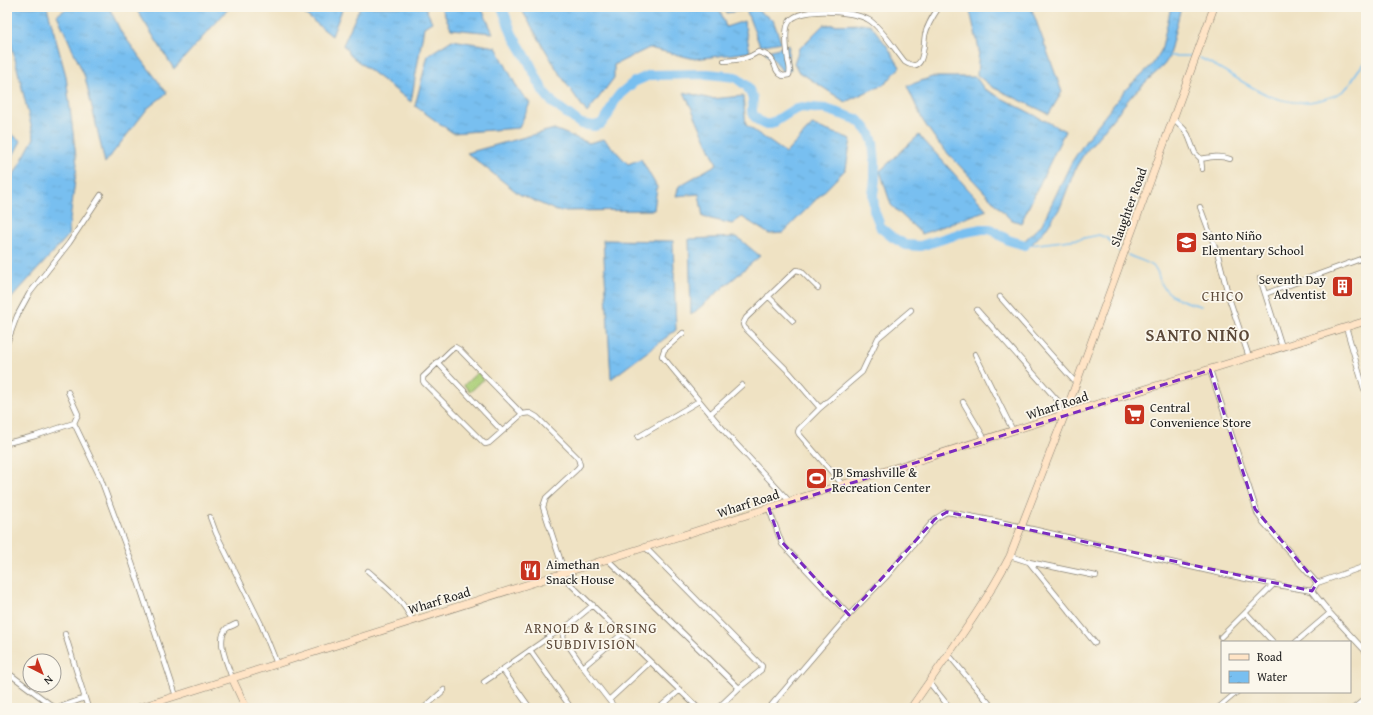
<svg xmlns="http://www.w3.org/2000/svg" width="1373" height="715" font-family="'Gentium Book Plus',serif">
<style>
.garden{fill:#accf78;stroke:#64764a}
.water{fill:url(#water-ripples);stroke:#4a6e86}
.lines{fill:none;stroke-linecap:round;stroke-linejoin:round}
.stream{stroke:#78bff0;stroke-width:1.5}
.river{stroke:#78bff0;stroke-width:10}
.street-casing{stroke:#867f70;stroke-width:6}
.secondary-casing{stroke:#867f70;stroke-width:8}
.street{stroke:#fff;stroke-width:4.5}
.secondary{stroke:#ffe4c6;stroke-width:7}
.marked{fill:none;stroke:#7b2cbf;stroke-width:3;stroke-dasharray:8 5;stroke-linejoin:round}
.labels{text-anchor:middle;stroke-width:3.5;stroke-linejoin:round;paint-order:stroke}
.street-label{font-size:13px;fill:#1c1c1c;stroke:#fbf7ec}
.poi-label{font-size:13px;fill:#1c1c1c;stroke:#fbf7ec;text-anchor:start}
.neighbourhood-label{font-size:14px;letter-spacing:1px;fill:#5c4939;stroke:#fbf7ec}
.district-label{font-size:17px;font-weight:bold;letter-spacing:1px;fill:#5c4939;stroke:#fbf7ec}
</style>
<defs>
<pattern id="water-ripples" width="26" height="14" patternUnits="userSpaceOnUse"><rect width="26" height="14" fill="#78bff0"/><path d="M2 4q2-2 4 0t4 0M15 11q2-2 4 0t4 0" fill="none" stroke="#67a4cd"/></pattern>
</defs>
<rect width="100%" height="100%" fill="#fbf7ec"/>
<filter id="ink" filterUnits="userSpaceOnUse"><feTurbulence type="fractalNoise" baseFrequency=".025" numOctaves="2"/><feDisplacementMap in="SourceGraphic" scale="8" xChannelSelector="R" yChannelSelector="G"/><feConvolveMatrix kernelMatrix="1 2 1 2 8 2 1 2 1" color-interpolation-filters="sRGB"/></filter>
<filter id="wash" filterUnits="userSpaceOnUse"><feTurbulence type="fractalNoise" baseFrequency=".012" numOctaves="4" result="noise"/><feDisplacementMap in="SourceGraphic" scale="16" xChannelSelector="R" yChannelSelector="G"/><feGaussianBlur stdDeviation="0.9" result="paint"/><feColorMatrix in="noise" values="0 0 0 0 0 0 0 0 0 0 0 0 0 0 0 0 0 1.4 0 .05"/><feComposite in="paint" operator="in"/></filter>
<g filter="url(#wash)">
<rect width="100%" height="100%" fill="#efe2c3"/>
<path class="garden" d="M478 372 484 379 470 392 464 385Z"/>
<path class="water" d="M7 7H47L66 76 77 165 68 236 7 303V187L34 138 7 26Z
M69 7H109L121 32 167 93 148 108 105 163 85 77 57 15Z
M135 7H230L174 69Z
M296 7H343L332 36Z
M360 7H425L432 22 424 27 411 102 351 56 343 45Z
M441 7H481L493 33 451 29Z
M520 7H719L726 27 744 21 750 52 695 59 649 48 614 65V78L587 113 559 73Z
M725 7H752L773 20 781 42 760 46 746 10 726 13Z
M969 7H1031L1062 92 1049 114 992 87 977 75 979 49Z
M1171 7H1181L1168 59 1164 65 1133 94 1084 154 1076 167 1060 208 1044 231 1031 245 1021 244 1042 224 1071 163 1089 136 1127 88 1152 65 1161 51Z
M870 24 887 46 900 67 886 83 845 102 798 71 794 63 799 49 823 25Z
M452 40 496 47 519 91 530 103 519 128 453 133 415 106 428 55Z
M789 45 788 59 791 70 784 74 776 62 765 52Z
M932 77H976L984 89 1065 131 1021 223 1010 219 939 144 923 121 907 86Z
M684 92 711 99 743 96 746 125 786 153 812 125 851 139 846 169 783 233 769 234 742 217 732 224 703 217 699 194 676 196 679 186 717 164Z
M554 129 589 143 604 139 628 164 641 159 657 187 654 210 557 211 519 194 467 153Z
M7 131 21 141 7 167Z
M919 135 987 210 922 234 891 205 880 171Z
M737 237 760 256 691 315 689 239Z
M603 240 673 241 676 330 611 379Z"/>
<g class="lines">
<path class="stream" d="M1169 56H1192
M1200 58C1241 76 1272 112 1320 100 1328 98 1336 96 1343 91 1353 84 1355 69 1366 63
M1030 245 1079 239 1099 235 1107 238 1114 247 1121 252
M1128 255C1136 259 1147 261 1154 267 1159 271 1158 278 1161 283 1169 298 1186 302 1201 306"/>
<path class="river" d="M502 7 512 34 529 62 543 91 553 103 581 124 594 126 601 124 608 115 614 102 620 94 634 82 650 75 708 74 735 77 747 86 753 98 752 110 753 115 758 120 764 124H771L790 112 801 107 826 109 856 119 861 123 869 132 873 142 875 163V179L873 194 874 210 881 228 892 237 906 245 920 246 965 232 982 229H990L1008 240 1025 245"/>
</g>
</g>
<g filter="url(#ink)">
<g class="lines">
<defs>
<path id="street" d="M724 61C738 60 746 60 758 52 781 58 770 70 783 76L789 75C791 68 789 66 788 60 787 50 784 33 788 24 796 5 854 11 869 20 881 27 895 50 905 62 925 75 923 46 925 35 927 25 933 16 939 7
M1173 118 1184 129 1188 135 1195 153 1201 159 1202 169
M1201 159C1211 157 1220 155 1230 159
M1200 207 1218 255 1229 298 1249 357
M1260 278 1282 347
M818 288 801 271 796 270 746 318 743 324 744 327 789 372 820 408
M1265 294 1366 257
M768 296 793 321
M1000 297 1076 383
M977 310 1059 402 1060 416
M1346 327 1364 389
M683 333 664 350 662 356 727 434 790 502
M7 343 17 316 29 294 69 243 101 195
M975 354 1013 431
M437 362 502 431
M1210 370 1258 515 1263 522 1317 583
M963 402 986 441
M522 414 460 350 455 347 451 350 423 377V381L424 383 485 444 489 443 522 414 530 413 537 417 578 458 580 465 577 469 546 498 543 507 565 574
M710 414 742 385
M74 423 100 477 132 563 176 696
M638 437 699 401
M7 443 35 436 74 423 78 414 68 392
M843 485 799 434 798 432 799 429 820 408 862 372 878 338 911 310
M769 509 782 544 849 615
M210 517 216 533 261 624 277 664
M1010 556 1029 562
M608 560 739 688 761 670 762 666 646 548
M368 571C385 586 404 600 412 621
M561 575 698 708
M1312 591 1317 583 1366 566
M1246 613 1273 642
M565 628 563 636 564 639 583 667 615 708
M65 634 88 708
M1221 637 1273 585
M1296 642 1330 613
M1095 643 1029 562 1096 576
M530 650 571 708
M948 654 993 708
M583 667 622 634
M503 670 530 708
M7 672 55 708
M232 678C228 665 215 639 227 628 230 627 234 625 236 624
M484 682 552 635 570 624 593 605
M929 682 950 708
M609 700 650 662
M57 708 85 698
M424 708 444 690
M659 708 680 690
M718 708 739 688
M769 708 849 615 886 577 935 519 943 514 947 512C1070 533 1189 572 1312 591L1330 613 1366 652
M1218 708 1237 692
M1354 708 1366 698"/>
<path id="secondary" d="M232 678 246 708
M138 708 1065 414 1366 321
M911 708C945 658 982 610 1010 556L1065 414 1214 7"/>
</defs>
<use href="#street" class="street-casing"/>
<use href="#secondary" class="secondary-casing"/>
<use href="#street" class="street"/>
<use href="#secondary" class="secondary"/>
</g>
</g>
<path class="marked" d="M1210 370 1255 509 1317 583 1312 591 947 512 935 519 849 615 780 540 769 509Z"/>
<defs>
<symbol id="school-square" viewBox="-11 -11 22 22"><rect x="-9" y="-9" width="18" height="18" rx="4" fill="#c8321e" stroke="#fbf7ec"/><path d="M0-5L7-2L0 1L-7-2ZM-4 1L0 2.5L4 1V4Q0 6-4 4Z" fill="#fff"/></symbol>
<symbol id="building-square" viewBox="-11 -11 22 22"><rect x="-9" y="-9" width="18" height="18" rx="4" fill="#c8321e" stroke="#fbf7ec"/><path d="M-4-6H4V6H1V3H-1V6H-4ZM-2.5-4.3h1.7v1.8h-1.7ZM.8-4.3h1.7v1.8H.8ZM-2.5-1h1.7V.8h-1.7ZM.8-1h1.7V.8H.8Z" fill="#fff"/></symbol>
<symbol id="supermarket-square" viewBox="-11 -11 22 22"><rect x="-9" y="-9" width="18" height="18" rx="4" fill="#c8321e" stroke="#fbf7ec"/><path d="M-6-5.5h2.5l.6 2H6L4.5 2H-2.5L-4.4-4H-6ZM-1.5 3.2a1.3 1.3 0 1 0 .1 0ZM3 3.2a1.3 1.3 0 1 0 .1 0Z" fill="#fff"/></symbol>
<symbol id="stadium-square" viewBox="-11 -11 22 22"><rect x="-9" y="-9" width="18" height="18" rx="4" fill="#c8321e" stroke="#fbf7ec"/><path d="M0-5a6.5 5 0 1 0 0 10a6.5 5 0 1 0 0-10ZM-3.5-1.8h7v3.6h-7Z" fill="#fff"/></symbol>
<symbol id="restaurant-square" viewBox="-11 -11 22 22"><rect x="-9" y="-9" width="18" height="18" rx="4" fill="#c8321e" stroke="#fbf7ec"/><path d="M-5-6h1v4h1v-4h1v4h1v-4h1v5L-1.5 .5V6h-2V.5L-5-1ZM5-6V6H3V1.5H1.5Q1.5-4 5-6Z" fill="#fff"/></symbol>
</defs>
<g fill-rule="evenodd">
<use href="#school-square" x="1174" y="230" width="25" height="25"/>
<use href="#building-square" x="1330" y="274" width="25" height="25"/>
<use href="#supermarket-square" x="1122" y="402" width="25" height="25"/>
<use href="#stadium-square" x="804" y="466" width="25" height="25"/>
<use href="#restaurant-square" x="518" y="558" width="25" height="25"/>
</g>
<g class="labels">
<g class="street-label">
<text transform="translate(1128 207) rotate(-70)" y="5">Slaughter Road</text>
<text transform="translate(1057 405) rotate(-18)" y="5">Wharf Road</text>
<text transform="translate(748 503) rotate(-18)" y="5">Wharf Road</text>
<text transform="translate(439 600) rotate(-17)" y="5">Wharf Road</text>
</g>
<g class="poi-label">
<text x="1202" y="240">Santo Niño<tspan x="1202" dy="15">Elementary School</tspan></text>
<text x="1326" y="284" text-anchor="end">Seventh Day<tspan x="1326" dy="15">Adventist</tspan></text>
<text x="1150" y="412">Central<tspan x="1150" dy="15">Convenience Store</tspan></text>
<text x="832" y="477">JB Smashville &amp;<tspan x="832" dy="15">Recreation Center</tspan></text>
<text x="546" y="569">Aimethan<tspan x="546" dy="15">Snack House</tspan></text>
</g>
<g class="neighbourhood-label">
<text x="1223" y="301">CHICO</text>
<text x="591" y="633">ARNOLD &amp; LORSING<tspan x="591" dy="16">SUBDIVISION</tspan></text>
</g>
<g class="district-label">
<text x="1198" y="341">SANTO NIÑO</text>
</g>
</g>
<rect width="1373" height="715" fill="none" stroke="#fbf7ec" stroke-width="24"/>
<rect x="1221" y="641" width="130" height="52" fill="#fbf7ec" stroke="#a29f99"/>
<rect x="1229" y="654" width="20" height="6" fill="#ffe4c6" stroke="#a29f99"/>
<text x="1257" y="661" font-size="12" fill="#1c1c1c">Road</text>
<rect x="1229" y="671" width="20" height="12" fill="url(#water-ripples)" stroke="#a29f99"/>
<text x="1257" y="681" font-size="12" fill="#1c1c1c">Water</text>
<g transform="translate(42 673) rotate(138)"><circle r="19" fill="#fbf7ec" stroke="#a29f99"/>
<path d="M0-3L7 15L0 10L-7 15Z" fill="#c8321e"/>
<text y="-6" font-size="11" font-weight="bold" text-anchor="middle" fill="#1c1c1c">N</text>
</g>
</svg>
